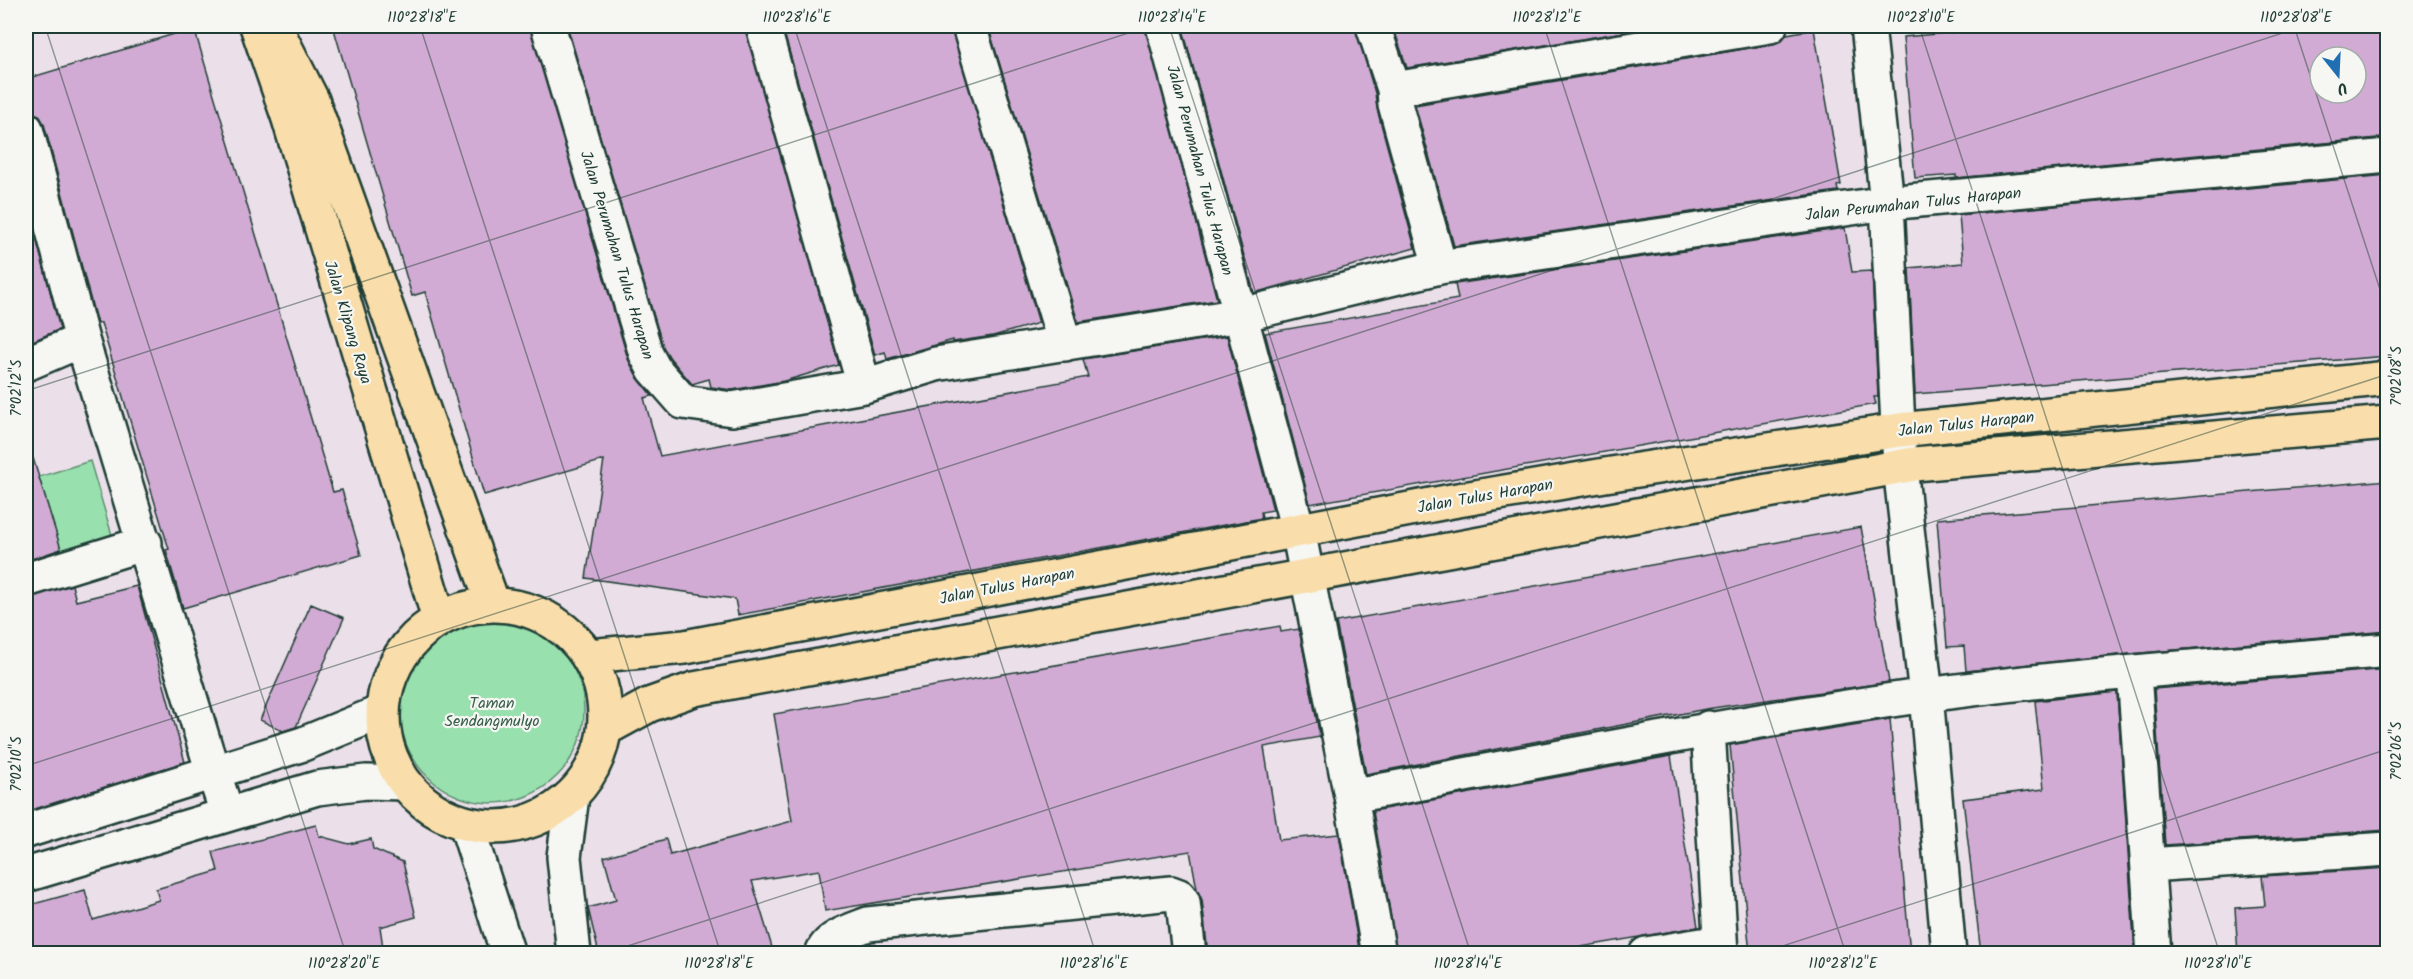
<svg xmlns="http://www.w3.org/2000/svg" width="2413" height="979" font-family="Kalam,sans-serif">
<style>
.green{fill:#98e0ae;stroke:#5c8e71;stroke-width:1.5}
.building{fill:#d1abd4;stroke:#1f3d34;stroke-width:1.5;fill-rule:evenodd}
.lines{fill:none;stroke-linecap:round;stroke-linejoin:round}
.minor-casing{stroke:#1f3d34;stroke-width:38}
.major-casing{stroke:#1f3d34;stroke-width:38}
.minor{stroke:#f6f6f2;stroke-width:33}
.major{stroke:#f9deab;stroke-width:33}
.ticks{fill:none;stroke:#1f3d34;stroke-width:1.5;stroke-opacity:0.45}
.labels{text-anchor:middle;stroke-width:4.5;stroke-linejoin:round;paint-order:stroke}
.street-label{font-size:16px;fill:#1f3d34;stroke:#f6f6f2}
.park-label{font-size:16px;fill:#375e4c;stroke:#f6f6f2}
.neatline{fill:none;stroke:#1f3d34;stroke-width:2}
.ticks-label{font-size:15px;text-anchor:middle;fill:#1f3d34}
</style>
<rect width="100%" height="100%" fill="#ebe0e9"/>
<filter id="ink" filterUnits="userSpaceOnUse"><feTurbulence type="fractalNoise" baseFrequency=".0167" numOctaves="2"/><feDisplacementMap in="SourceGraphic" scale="12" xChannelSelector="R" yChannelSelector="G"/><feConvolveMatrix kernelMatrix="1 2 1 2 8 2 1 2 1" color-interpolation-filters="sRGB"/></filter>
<g filter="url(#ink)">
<path class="green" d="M90 461 114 542 63 557 39 477Z
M400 711a92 92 0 1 1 184 0a92 92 0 1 1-184 0Z"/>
<path class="building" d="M333 26H530L628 359 638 378 652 396 644 398 660 456 1088 377 1083 359 1227 336 1273 510 1261 512 1262 518 738 615 735 599 586 578 604 460 484 495 425 292 412 296Z
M567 26H745L839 365 784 381 732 390 711 387 709 379 692 384 670 358 663 347Z
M782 26H951L1039 323 993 336 953 342V340L887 359 885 352 875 355Z
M988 26H1145L1217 300 1078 322Z
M1182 26H1355L1375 93 1377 109 1415 248 1254 293Z
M1393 26H1660L1407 68Z
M2025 26H2388V137L1956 178V175L1915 178 1903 37ZM2320 57H2356V93H2320Z
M194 28 333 492 342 490 361 555 183 608 166 550 169 549 140 454 101 323 97 324 44 124 39 115 26 111V79Z
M1814 29 1841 185 1837 186 1838 191 1454 246 1415 105 1773 44 1781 41 1787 34Z
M2388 175V356L1915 394 1909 268 1963 263 1959 215Z
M26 200 60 329 26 344Z
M1845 228 1852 272 1872 271 1878 397H1874L1876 404 1310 504 1265 333 1458 299 1455 284Z
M33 458 61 549 26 561V459Z
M2388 480V631L2097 657 1966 671 1964 646 1947 647 1937 519Z
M1861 527 1889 682 1706 709 1366 774 1336 622Z
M72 585 76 601 137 586 185 762 26 812V598Z
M311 604 344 618 296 727 283 731 260 720Z
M1280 626 1281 632 1299 629 1320 737 1264 747 1279 840 1339 834 1360 954H1208L1202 900 1197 889 1190 851 825 911 819 870 752 881 774 954H599L588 908 616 900 604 857 666 839 670 855 792 821 774 714Z
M2388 669V830L2165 845 2154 689Z
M2117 692 2135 954H1981L1963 799 2044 789 2035 701Z
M1890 719 1910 954H1750L1730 745Z
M1671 756 1698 927 1540 954H1397L1373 811Z
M316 825 319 836 349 844 371 839 373 849 403 862 416 917 380 927 384 954H26V906L85 890 93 920 159 900 156 889 218 871 213 852Z
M2388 868V954H2238L2235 908 2265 906 2262 876Z"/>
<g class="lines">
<defs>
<path id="minor" d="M548 26 646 354 654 369 683 402 732 409 864 386 936 364 1241 315 1440 267 1887 203 2388 156
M763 26 864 386
M969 26 1065 344
M1163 26 1298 530 1351 796 1379 954
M1373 26 1394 89 1395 104 1440 267
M1868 26 1887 203 1900 467 1926 695 1949 954
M1394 89 1770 26
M26 129 82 340 207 753 227 813
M26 364 82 340
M26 580 145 543
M2134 673 2154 954
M1708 728 1721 954
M572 796 564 857 574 954
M1351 796C1543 761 1734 722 1927 695 2079 674 2234 664 2388 650
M466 824 508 954
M26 831 303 744 381 712
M2148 865 2388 849
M26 875 317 788 366 782 404 783
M822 954C827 937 853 930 868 924L1171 893 1179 896 1183 902 1189 954
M1646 954 1720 942"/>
<path id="major" d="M257 26 289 119 439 619
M275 27 312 100 493 604
M383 716a111 111 0 1 1 222 0a111 111 0 1 1-222 0Z
M589 656 685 647 1452 501 1605 475 1900 430 2388 378
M605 729 649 705 694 689 1914 464 2388 423"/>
</defs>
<use href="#minor" class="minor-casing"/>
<use href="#major" class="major-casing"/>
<use href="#minor" class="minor"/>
<use href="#major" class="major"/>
</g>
</g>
<path class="ticks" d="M45 26 346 954M420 26 721 954M794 26 1096 954M1169 26 1471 954M1544 26 1846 954M1919 26 2220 954M2294 26 2388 314M26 391 1150 26M26 766 2304 26M603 954 2388 374M1758 954 2388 749"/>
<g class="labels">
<g class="street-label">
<text transform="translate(1201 170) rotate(75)" y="6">Jalan Perumahan Tulus Harapan</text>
<text transform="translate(1913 203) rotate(-6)" y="6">Jalan Perumahan Tulus Harapan</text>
<text transform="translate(618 255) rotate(73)" y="6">Jalan Perumahan Tulus Harapan</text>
<text transform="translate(349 322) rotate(73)" y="6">Jalan Klipang Raya</text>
<text transform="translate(1966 423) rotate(-6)" y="6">Jalan Tulus Harapan</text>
<text transform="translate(1485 495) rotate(-10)" y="6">Jalan Tulus Harapan</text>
<text transform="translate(1007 585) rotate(-11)" y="6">Jalan Tulus Harapan</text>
</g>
<g class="park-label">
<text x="492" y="708">Taman<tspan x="492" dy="18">Sendangmulyo</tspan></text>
</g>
</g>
<rect width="2413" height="979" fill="none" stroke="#f6f6f2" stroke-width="66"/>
<g transform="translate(2338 75) rotate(162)"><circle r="28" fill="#f6f6f2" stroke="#a0aca6" stroke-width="1.5"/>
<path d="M0-4.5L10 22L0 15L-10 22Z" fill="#1f6fb2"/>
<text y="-9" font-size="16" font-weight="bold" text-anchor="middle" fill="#1f3d34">U</text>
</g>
<rect x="33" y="33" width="2347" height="913" class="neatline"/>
<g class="ticks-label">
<text x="422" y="22">110°28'18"E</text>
<text x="797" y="22">110°28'16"E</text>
<text x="1172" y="22">110°28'14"E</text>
<text x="1547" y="22">110°28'12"E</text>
<text x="1921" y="22">110°28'10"E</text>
<text x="2296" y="22">110°28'08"E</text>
<text transform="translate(2396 376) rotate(-90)" y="5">7°02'08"S</text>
<text transform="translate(16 388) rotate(-90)" y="5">7°02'12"S</text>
<text transform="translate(2396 751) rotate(-90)" y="5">7°02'06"S</text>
<text transform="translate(16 764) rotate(-90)" y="5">7°02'10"S</text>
<text x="344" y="968">110°28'20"E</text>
<text x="719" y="968">110°28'18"E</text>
<text x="1094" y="968">110°28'16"E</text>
<text x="1468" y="968">110°28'14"E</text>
<text x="1843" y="968">110°28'12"E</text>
<text x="2218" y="968">110°28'10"E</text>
</g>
</svg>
